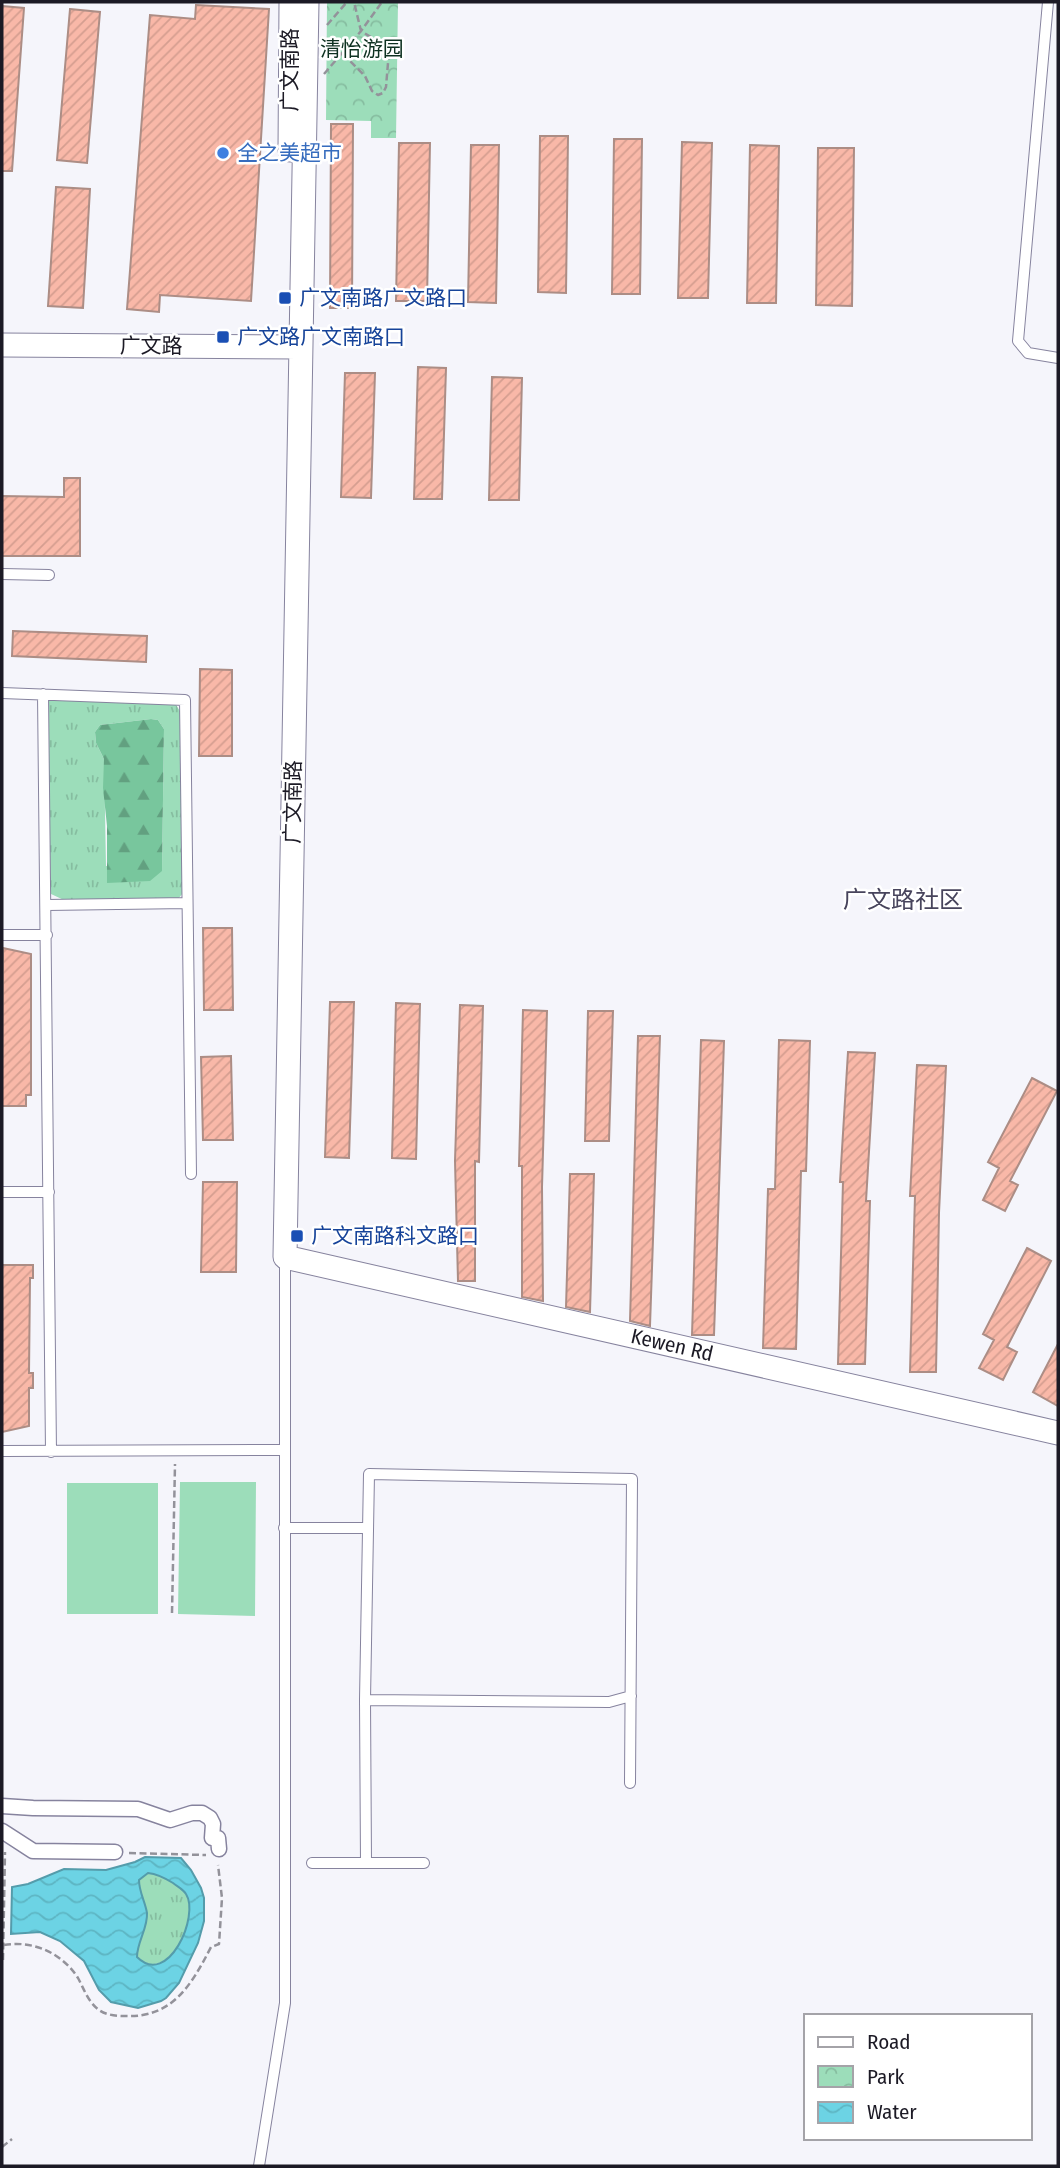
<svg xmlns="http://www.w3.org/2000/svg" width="1060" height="2168" font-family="'Fira Sans Condensed','Noto Sans SC',sans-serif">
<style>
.grass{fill:url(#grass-tufts);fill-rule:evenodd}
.forest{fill:url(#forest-firs)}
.park{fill:url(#park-crowns)}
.garden{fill:#9cddba}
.water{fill:url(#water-waves);stroke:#549cab;stroke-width:2;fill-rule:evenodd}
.building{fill:url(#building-hatch);stroke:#ac8d85;stroke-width:2}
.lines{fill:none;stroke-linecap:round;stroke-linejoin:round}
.service-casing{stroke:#86839e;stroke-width:12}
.pedestrian-casing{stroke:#86839e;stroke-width:17}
.tertiary-casing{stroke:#86839e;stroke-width:25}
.path{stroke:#93929a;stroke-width:2.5;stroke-dasharray:7 3.5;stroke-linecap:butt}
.service{stroke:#fff;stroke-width:10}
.pedestrian{stroke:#fff;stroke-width:14}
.tertiary{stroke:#fff;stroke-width:23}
.shop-dot{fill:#3f7fe0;stroke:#fff;stroke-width:2.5}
.transit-dot{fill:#1a4fb4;stroke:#fff;stroke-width:2.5}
.labels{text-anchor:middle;stroke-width:5;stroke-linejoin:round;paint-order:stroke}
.park-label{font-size:21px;fill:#0e3121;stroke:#fff}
.street-label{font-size:21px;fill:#1c1a25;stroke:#fff}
.shop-label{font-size:21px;fill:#366cbe;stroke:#fff;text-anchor:start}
.transit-label{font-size:21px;fill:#164399;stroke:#fff;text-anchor:start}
.quarter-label{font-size:24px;fill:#47445c;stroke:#fff}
</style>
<defs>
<pattern id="grass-tufts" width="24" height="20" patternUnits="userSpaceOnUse" patternTransform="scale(1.75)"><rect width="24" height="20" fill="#9cddba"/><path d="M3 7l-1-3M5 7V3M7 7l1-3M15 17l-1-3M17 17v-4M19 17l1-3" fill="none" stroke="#86bda0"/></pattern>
<pattern id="forest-firs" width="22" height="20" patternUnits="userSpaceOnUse" patternTransform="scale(1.75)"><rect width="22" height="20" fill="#78c69d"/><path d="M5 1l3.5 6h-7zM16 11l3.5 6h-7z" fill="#62a080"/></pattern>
<pattern id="park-crowns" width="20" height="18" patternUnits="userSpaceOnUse" patternTransform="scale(1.75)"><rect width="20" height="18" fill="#9cddba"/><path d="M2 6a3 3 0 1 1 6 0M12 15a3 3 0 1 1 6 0" fill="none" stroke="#86bda0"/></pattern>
<pattern id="water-waves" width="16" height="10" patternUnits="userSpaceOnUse" patternTransform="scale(1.75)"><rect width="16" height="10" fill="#6cd3e4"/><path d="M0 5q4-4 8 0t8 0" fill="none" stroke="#5db5c3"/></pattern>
<pattern id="building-hatch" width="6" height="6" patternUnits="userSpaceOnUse" patternTransform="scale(1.75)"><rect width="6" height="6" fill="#f9b8a8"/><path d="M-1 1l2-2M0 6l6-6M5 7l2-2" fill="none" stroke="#d59e90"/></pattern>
</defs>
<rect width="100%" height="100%" fill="#f5f5fb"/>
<path class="grass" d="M52 698 175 703 181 713 183 893 178 899 66 901 51 894 47 709 48 701ZM151 719 158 720 164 729 162 871 106 866 104 759 96 743 95 732 100 725Z
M148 1873C157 1874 165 1878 173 1883 178 1886 183 1889 186 1894 200 1916 168 1987 137 1957 137 1942 148 1928 147 1913 145 1901 139 1892 139 1880Z"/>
<path class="forest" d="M151 719 158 720 164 729 162 871 150 881 107 883V826L103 788 104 759 96 743 95 732 100 725Z"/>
<path class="park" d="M327 2H398L396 138H371V121L326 120Z"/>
<path class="garden" d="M180 1482H256L255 1616 178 1614Z
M67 1483H158V1614H67Z"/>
<path class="water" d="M145 1857 181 1858 191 1870 201 1888 204 1898V1921L198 1943 179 1983 166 1998 161 2001 138 2008 111 2002 99 1990 84 1961 60 1941 40 1932 11 1934 12 1887 28 1884 64 1869 106 1870 135 1862ZM148 1873C157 1874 165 1878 173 1883 178 1887 183 1889 186 1894 200 1916 168 1988 137 1957 137 1942 148 1928 147 1913 145 1901 139 1892 139 1880Z"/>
<path class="building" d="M196 5 269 9 251 301 160 295 159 312 127 309 150 15 195 19Z
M2 6 24 8 12 171H2Z
M70 9 100 12 87 163 57 160Z
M331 124H353L352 308H330Z
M540 136H568L566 293 538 292Z
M614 139H642L640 294H612Z
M682 142 712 143 708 298H678Z
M399 143H430L427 301H396Z
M471 145H499L496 303 468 302Z
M750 145 779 146 776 303H747Z
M818 148H854L852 306 816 305Z
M56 187 90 189 83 308 48 306Z
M418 367 446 368 442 499H414Z
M345 373H375L371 498 341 497Z
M492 377 522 378 519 500H489Z
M64 478H80V556H2V496L64 497Z
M13 631 147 636 146 662 12 656Z
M200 669 232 670V756H199Z
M203 928H232L233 1010H204Z
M3 948 31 954V1095H26V1106H2Z
M330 1002H354L349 1158 325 1157Z
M396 1003 420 1004 416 1159 392 1158Z
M460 1005 483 1006 479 1162 475 1161V1281H458L455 1161Z
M523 1010 547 1011 542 1187 543 1301 522 1297V1166H519Z
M588 1011H613L609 1141H585Z
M638 1036H660L650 1326 630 1321Z
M701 1040 724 1041 714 1335H692Z
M779 1040 810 1041 806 1171H801L796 1349 763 1348 768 1189H775Z
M848 1052 875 1053 866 1201H870L865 1364H838L843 1182H840Z
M231 1056 233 1140H203L201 1057Z
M917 1065 946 1066 939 1213 936 1372H910L915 1196H910Z
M1032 1078 1057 1091 1010 1181 1018 1185 1005 1211 983 1200 999 1168 988 1162Z
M570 1174H594L590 1312 566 1307Z
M203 1182H237L236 1272H201Z
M1027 1248 1051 1261 1007 1347 1017 1352 1003 1380 979 1368 994 1340 983 1334Z
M2 1265H33V1278H30L29 1373H33V1388H29V1426L2 1432Z
M1058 1344V1406L1033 1392Z"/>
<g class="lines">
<defs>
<path id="service" d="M1048 2 1018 341 1028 353 1058 358
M2 574 49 575
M2 693 185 700 191 1174
M43 694 51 1452
M47 905 187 903
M2 935H47
M2 1192H49
M2 1451 284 1450
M284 1528H368
M365 1700 609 1702 631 1696
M312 1863H424
M366 1863 365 1700 369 1474 632 1479 630 1783
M259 2166 285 2003V1257"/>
<path id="pedestrian" d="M2 1806 33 1808 138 1809 170 1820 192 1813H202L210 1818 213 1824 212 1838H218L219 1849
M2 1831 33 1851 115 1852"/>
<path id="tertiary" d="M307 2 285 1257 1058 1433
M290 150 291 2
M2 345 300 347"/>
</defs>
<use href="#service" class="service-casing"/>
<use href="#pedestrian" class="pedestrian-casing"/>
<use href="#tertiary" class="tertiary-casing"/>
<path class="path" d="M327 25 347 2
M343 54 365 76 372 91 378 95 383 93 386 87 389 51 382 44 361 31 354 2
M324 74 361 31 382 2
M172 1613 175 1464
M129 1853 206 1855
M4 1945C33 1940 62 1953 78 1978 84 1989 88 2002 99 2010 106 2015 116 2016 125 2016 172 2018 191 1986 211 1947L219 1944 222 1898 218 1865
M3 1960 5 1852
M2 2147 12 2139"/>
<use href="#service" class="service"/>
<use href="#pedestrian" class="pedestrian"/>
<use href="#tertiary" class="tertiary"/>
</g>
<circle class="shop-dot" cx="223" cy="153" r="7"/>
<g class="transit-dot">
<rect x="278" y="291" width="14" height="14" rx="3.5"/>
<rect x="216" y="330" width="14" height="14" rx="3.5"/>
<rect x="290" y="1229" width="14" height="14" rx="3.5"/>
</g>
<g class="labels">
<g class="park-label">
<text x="362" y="56">清怡游园</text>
</g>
<g class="street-label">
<text transform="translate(290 70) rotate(-90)" y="7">广文南路</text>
<text x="151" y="353">广文路</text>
<text transform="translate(293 802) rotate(-89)" y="7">广文南路</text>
<text transform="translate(672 1345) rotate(13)" y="7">Kewen Rd</text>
</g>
<g class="shop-label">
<text x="237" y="160">全之美超市</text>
</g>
<g class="transit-label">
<text x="299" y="305">广文南路广文路口</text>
<text x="237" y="344">广文路广文南路口</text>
<text x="311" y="1243">广文南路科文路口</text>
</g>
<g class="quarter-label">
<text x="903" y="908">广文路社区</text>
</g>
</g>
<rect width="1060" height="2168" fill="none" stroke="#1c1a25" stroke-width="7"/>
<rect x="804" y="2014" width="228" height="126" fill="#ffffff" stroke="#a4a3a8" stroke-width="2"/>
<rect x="818" y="2037" width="35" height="10" fill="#ffffff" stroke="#a4a3a8" stroke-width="2"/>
<text x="867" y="2049" font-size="21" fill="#1c1a25">Road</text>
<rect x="818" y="2066" width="35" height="21" fill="url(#park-crowns)" stroke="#a4a3a8" stroke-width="2"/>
<text x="867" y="2084" font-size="21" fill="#1c1a25">Park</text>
<rect x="818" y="2102" width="35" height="21" fill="url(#water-waves)" stroke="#a4a3a8" stroke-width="2"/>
<text x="867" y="2119" font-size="21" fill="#1c1a25">Water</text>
</svg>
